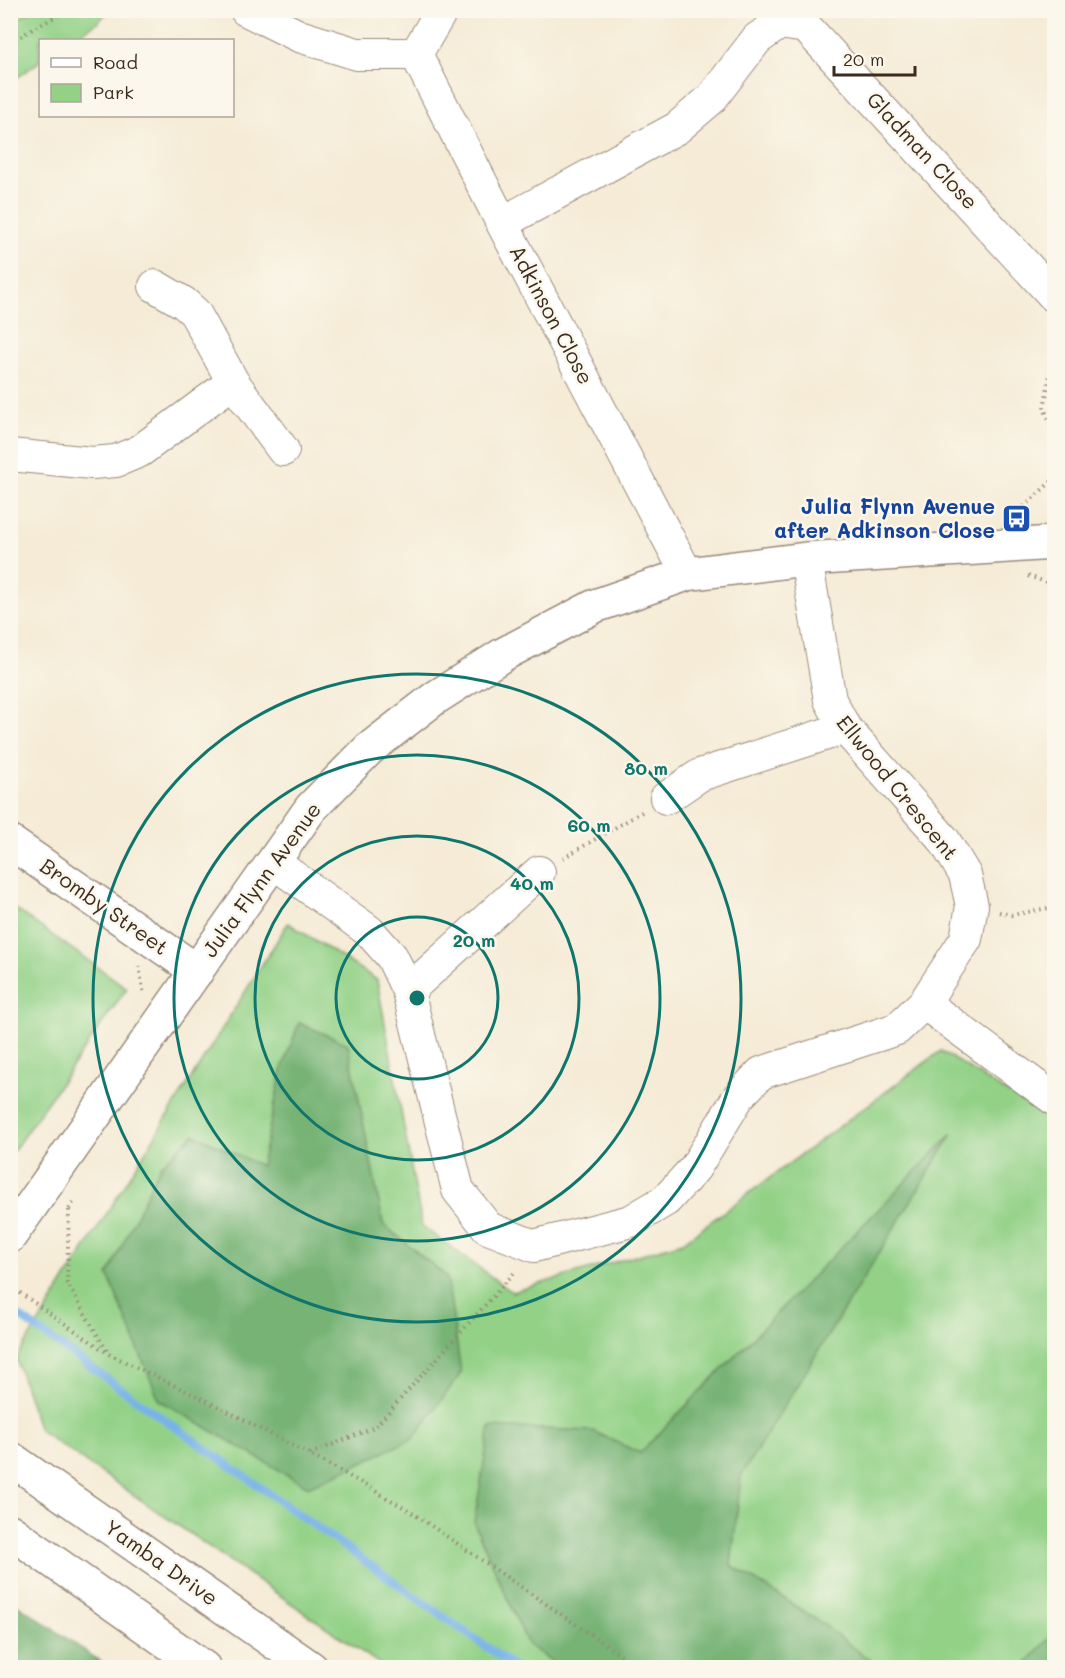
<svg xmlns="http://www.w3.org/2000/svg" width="1065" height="1678" font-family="Mali,sans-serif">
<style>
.green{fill:#93d187;stroke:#677e52;stroke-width:1.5}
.forest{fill:#76b374;stroke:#586e49;stroke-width:1.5}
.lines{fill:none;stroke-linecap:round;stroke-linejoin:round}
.stream{stroke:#78b2e9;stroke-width:8}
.street-casing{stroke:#988a7a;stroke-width:34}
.secondary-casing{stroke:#988a7a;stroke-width:36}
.primary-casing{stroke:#988a7a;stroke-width:36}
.path{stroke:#988a7a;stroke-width:4;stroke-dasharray:1.5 4.5;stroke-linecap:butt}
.street{stroke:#fff;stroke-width:32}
.secondary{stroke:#fff;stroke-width:33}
.primary{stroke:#fff;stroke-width:33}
.ring{fill:none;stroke:#0f766e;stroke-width:3}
.labels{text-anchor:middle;stroke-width:5;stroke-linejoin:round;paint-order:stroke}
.street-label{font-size:21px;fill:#3b2a1e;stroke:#fbf7ec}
.transit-label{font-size:21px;font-weight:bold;fill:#164399;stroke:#fbf7ec;text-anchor:end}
.centre{fill:#0f766e;stroke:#fbf7ec;stroke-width:3}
.ring-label{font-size:18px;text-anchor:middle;font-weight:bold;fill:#0f766e;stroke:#fbf7ec;stroke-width:5;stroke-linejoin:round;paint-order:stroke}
</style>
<rect width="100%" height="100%" fill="#fbf7ec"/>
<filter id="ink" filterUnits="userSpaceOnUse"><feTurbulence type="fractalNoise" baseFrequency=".0167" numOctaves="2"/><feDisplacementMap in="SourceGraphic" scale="12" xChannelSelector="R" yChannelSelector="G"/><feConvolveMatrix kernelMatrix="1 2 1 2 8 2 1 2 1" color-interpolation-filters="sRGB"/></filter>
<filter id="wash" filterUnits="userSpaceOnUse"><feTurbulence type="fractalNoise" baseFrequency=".008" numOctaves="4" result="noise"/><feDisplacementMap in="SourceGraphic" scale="24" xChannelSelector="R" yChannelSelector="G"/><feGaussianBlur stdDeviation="1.35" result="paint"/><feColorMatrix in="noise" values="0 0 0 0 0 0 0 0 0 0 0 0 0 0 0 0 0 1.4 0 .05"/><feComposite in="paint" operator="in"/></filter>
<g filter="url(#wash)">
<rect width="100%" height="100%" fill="#f5ebd6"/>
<path class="green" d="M31 11V10L109 11 98 22 71 40H40V61L11 82V22Z
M11 906 127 988 11 1154Z
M288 923 377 980 422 1226 512 1292 683 1242 941 1051 1054 1122V1667H384L39 1430 16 1359Z"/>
<path class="forest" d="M299 1023 348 1044 383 1224 447 1277 461 1373 413 1439 308 1487 159 1400 108 1275 160 1166 194 1134 261 1166 283 1066Z
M953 1133 741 1476 731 1565 816 1619 879 1667H560L528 1645 474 1523 490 1427 593 1431 640 1453Z
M10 1600H11L108 1667H11Z
M1054 1633V1667H1023Z"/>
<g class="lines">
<path class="stream" d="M10 1310 516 1668"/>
</g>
</g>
<g filter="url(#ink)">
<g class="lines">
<defs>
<path id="street" d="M246 10 299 36 357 54H416L442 10
M416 54 502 223 687 574
M502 223 677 128 711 99 757 39 780 23 806 27 1054 296
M155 286 184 303 195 313 233 382 283 450
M10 455 92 463 116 461 140 451 233 382
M666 798 700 775 845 728
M273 862 369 931 392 957 408 991 458 1190 488 1228 534 1246 631 1221 666 1200 695 1168 739 1096 761 1073 897 1029 924 1003 966 939 972 906 965 875 944 840 845 728 830 700 806 559
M408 991 539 872
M924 1003 1054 1099"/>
<path id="secondary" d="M10 842 197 971
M10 1236 311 808 369 749 435 698 504 654 595 606 687 574 806 559 1054 543"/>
<path id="primary" d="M10 1458 311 1668
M10 1531 204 1668"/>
</defs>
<use href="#street" class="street-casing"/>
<use href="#secondary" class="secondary-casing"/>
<use href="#primary" class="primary-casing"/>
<path class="path" d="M10 42 67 10
M1054 353 1044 408 1054 432
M1015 515 1054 479
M1028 576 1054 585
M563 858 642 812
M999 912 1012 915 1054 907
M139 966 144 995
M69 1209 75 1200
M69 1210 67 1283 108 1353
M10 1286 109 1354 225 1410 337 1469 408 1510 640 1668
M310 1454 375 1427 516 1271"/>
<use href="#street" class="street"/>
<use href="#secondary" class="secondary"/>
<use href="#primary" class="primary"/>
</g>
</g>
<g class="ring">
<circle cx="417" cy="998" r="81"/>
<circle cx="417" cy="998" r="162"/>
<circle cx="417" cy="998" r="243"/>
<circle cx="417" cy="998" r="324"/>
</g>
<defs>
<symbol id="bus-square" viewBox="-11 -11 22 22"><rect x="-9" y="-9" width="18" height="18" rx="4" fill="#1a4fb4" stroke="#fbf7ec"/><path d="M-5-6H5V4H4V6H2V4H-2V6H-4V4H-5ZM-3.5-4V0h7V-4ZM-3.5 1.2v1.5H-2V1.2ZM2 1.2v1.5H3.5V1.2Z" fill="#fff"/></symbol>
</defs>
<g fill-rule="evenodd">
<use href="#bus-square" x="1000" y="502" width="33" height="33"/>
</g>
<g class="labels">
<g class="street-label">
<text transform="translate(922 151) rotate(47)" y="7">Gladman Close</text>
<text transform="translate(551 315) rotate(62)" y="7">Adkinson Close</text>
<text transform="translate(897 788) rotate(51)" y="7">Ellwood Crescent</text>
<text transform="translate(262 880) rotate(-54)" y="7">Julia Flynn Avenue</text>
<text transform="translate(104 907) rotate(35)" y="7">Bromby Street</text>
<text transform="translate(161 1563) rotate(35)" y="7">Yamba Drive</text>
</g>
<g class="transit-label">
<text x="995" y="514">Julia Flynn Avenue<tspan x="995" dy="24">after Adkinson Close</tspan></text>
</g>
</g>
<circle cx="417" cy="998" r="9" class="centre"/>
<g class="ring-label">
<text x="646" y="775">80 m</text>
<text x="589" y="832">60 m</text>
<text x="532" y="890">40 m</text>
<text x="474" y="947">20 m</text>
</g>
<rect width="1065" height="1678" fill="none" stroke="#fbf7ec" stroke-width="36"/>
<rect x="39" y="39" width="195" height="78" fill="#fbf7ec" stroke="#aea59a" stroke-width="1.5"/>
<rect x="51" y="58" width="30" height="9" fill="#ffffff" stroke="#aea59a" stroke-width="1.5"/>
<text x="93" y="69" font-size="18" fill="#3b2a1e">Road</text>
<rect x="51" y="84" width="30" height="18" fill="#93d187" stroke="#aea59a" stroke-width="1.5"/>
<text x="93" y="99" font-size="18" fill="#3b2a1e">Park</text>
<path d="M834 66v9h81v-9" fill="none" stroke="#3b2a1e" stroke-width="3"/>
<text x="843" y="66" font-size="18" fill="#3b2a1e" stroke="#fbf7ec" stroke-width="4.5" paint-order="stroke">20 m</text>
</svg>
